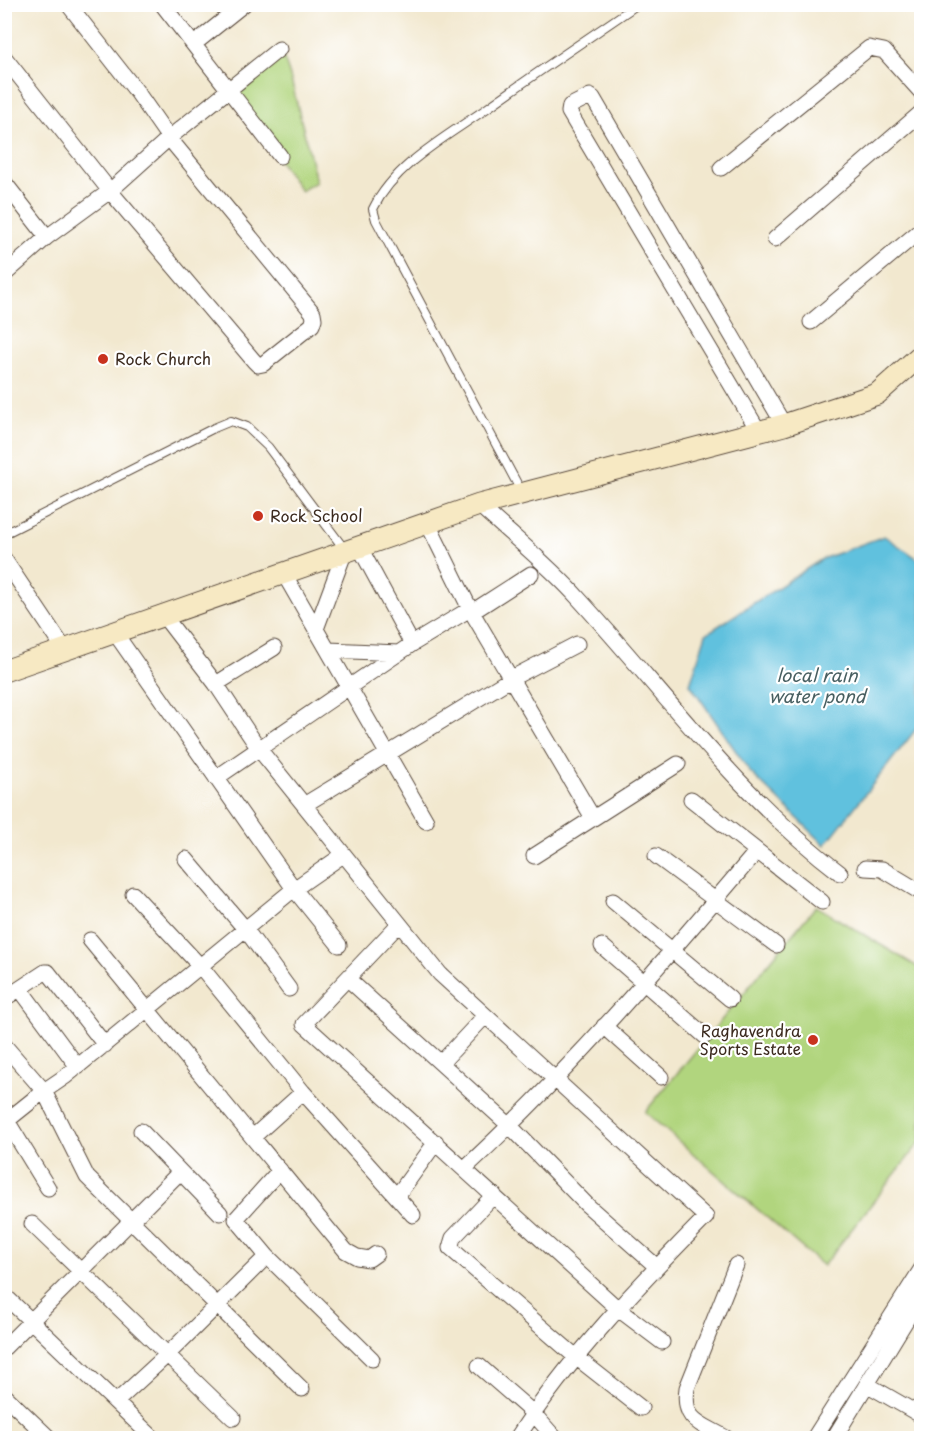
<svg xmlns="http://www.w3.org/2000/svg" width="926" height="1443" font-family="'Playpen Sans',sans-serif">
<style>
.green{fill:#b1d57e;stroke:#76804e;stroke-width:1.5}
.water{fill:#60c1de;stroke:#4e767e;stroke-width:1.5}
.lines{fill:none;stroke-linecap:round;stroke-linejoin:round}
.lane-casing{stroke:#564639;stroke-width:10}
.street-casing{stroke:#564639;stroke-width:17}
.secondary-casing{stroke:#564639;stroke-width:23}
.lane{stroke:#fff;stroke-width:8}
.street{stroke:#fff;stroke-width:15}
.secondary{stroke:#f7e9c3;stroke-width:21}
.poi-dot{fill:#c8321e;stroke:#fff;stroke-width:2}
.labels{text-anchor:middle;stroke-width:4.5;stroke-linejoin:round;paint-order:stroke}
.poi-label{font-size:16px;fill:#3b2a1e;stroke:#fff;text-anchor:start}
.water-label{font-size:18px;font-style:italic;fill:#485f61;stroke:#fff}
</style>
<rect width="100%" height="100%" fill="#fff"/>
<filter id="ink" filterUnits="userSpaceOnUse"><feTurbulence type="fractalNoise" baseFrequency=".0167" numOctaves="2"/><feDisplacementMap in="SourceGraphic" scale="12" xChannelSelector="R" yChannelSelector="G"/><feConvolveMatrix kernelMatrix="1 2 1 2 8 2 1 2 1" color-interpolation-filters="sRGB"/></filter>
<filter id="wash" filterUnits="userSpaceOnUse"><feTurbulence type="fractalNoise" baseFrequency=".008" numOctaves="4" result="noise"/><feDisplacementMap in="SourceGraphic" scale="24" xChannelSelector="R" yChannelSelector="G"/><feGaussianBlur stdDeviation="1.35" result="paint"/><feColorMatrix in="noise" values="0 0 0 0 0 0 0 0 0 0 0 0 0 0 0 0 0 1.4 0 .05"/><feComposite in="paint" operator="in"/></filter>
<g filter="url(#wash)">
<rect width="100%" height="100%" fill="#f2e8cf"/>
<path class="green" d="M279 49C289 67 293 88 298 108 304 133 311 157 316 182L301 191 227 89Z
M816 906 921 969V1141L823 1266 645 1112Z"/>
<path class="water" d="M884 536 921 561V723L825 845 750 772 690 684 706 634 822 559Z"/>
</g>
<g filter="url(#ink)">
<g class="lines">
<defs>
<path id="lane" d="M521 491 376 220 373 209C395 164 446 137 486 109 536 73 587 39 638 4
M4 534 214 428 231 421 247 427 268 447 345 550"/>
<path id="street" d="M162 4 280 156
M194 44 244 4
M4 57 110 191 254 361 258 365 263 364 312 325 314 319 313 313 169 138 137 92 68 4
M721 168 869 48 884 51 922 93
M4 182 47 237
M775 239 922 112
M4 275 47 237 110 191 169 138 279 49
M811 322 922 229
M758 430 569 112 570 106 590 96 593 98 784 425
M479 505C512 536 549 565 579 599 664 692 739 796 840 873
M427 522 470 609 593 818
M360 548 412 644
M4 559 65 650
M283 572 426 821
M472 612 531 574
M163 615 216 684 259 749 440 974 706 1217C637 1287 570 1356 517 1438
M316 629 345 551
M328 650 399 653
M216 684 274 648
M216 778 412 644 470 609
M691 799 822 902
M304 805 512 678 577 644
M534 856 678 764
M656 856 776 945
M186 859 246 930 289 989
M865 868 882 869 922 893
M133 894 201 967 303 1092 413 1215
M613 901 730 999
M399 924 304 1024 617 1308 662 1342
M90 940 346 1251 357 1257 369 1259 376 1254
M339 945 294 889 343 855
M602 946 705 1036
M348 979 510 1126 587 1205 657 1267
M20 989 78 1067
M4 999 45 972H48L105 1045
M604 1026 661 1077
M4 1045 44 1091 66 1076 294 889 115 633
M441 1063 485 1016
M4 1116 48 1188
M4 1123 44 1091 87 1177 302 1389
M141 1131 220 1213
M253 1137 303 1092
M465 1168C570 1071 664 961 756 852
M280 1170 236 1219 267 1256 372 1359
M494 1195 453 1238 450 1248 576 1357 641 1408
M397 1196 436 1142
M32 1224 233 1418
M4 1295 152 1437
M4 1348 180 1172
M479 1366 533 1413 555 1438
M868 1385 922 1416
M4 1395 49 1438
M116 1402 167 1355 267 1256
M726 1438C701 1423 682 1422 687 1388L736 1265
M814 1438 922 1268
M834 1438 922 1294"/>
<path id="secondary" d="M4 671 479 505 784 425 877 394 922 354"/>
</defs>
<use href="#lane" class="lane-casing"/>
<use href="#street" class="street-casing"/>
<use href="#secondary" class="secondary-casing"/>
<use href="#lane" class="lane"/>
<use href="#street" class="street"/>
<use href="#secondary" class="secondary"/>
</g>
</g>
<g class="poi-dot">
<circle cx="103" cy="359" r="6"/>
<circle cx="258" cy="516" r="6"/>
<circle cx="813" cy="1040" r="6"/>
</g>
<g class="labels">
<g class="poi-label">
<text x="115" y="365">Rock Church</text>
<text x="270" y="522">Rock School</text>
<text x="801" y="1037" text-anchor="end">Raghavendra<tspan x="801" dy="18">Sports Estate</tspan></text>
</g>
<g class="water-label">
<text x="817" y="682">local rain<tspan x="817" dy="21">water pond</tspan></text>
</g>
</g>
<rect width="926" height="1443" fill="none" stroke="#fff" stroke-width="24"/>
</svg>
